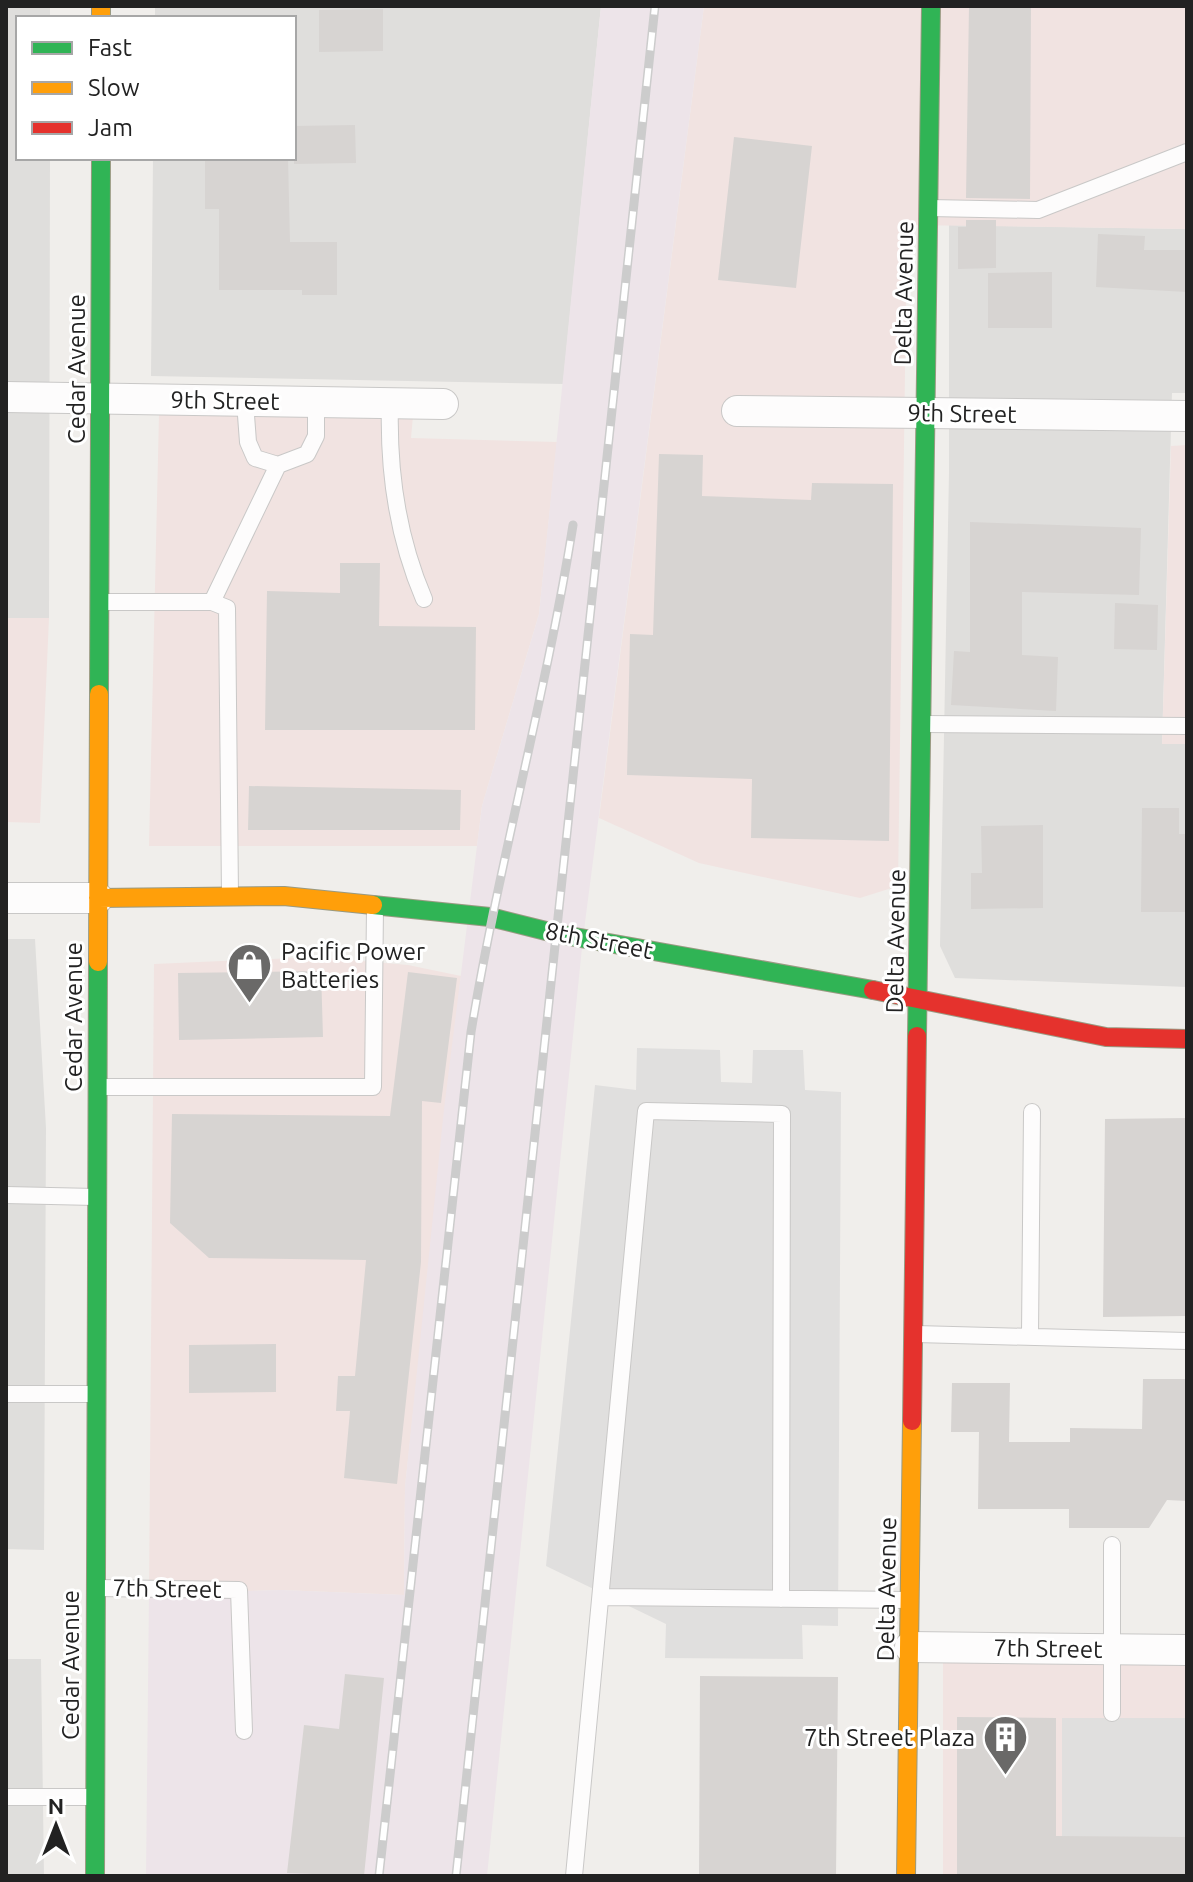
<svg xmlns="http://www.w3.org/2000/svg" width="1193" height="1882" font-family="Ubuntu,sans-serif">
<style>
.residential{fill:#dfdedc}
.commercial{fill:#f1e3e1}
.industrial{fill:#ede4e9}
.parking{fill:#e0dfde}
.building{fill:#d7d4d2}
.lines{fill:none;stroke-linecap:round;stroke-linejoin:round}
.lane-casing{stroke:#c9c8c7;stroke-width:18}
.street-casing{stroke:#c9c8c7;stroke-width:32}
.fast-casing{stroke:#999a82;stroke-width:20}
.slow-casing{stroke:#999a82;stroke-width:20}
.jam-casing{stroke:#999a82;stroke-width:20}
.lane{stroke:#fdfcfc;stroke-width:16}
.street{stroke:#fdfcfc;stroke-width:30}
.fast{stroke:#30b455;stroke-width:18}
.slow{stroke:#ff9f0a;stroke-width:18}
.jam{stroke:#e5322d;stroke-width:18}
.rail-casing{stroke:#ccc;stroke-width:9}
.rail{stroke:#fff;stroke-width:6;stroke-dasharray:18;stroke-linecap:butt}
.labels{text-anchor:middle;stroke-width:6;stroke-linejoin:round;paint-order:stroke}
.street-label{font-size:24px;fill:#222;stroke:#fff}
.poi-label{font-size:24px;fill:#222;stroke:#fff;text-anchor:start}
</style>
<rect width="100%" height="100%" fill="#f0eeeb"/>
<path class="residential" d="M6 6H50V18H18V158H50L49 618H6Z
M155 6H601L563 384 151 376 153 158H294V18H155Z
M949 225 1187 229V393H1172L1162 744H1187V987L955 978 940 946 949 473Z
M6 939H35L46 1128 44 1550 6 1549Z
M6 1659H41L44 1876H6Z"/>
<path class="commercial" d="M704 6H1187V229L907 225 898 886 860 898 699 863 599 818Z
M159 414 413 416 411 438 557 442 539 614 482 806 477 846H149Z
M1187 445V744H1162L1171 446Z
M6 618H49L40 823 6 822Z
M316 957 408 965 461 976 405 1487 404 1595 281 1590 149 1594 154 964Z
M943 1661 1187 1664V1876H943Z"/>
<path class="industrial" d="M601 6H704L583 938 487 1876H146L149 1594 281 1590 404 1595 405 1487 444 1109 482 806 539 614Z"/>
<path class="parking" d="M637 1048 720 1050 721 1082 752 1083 753 1050H803L805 1090 841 1092 838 1626 802 1625 803 1659 665 1658 666 1624 546 1566 595 1085 636 1090Z
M1062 1718H1187V1837H1062Z"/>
<path class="building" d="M969 6H1031L1030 199 966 198Z
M383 9V51L319 52V10Z
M355 125 356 163 294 164V126Z
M734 137 812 146 796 288 718 280Z
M205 158H288L290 242H337V295H302V290H219V209H205Z
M966 220H996V268L958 269V227H966Z
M1098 234 1145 236 1144 250H1187V292L1096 287Z
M1052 272V328H988V273Z
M659 454 703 455 702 496 811 500 812 483 893 484 889 841 751 838 752 779 627 775 630 634 653 635Z
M970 522 1141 528 1139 595 1022 592V655L1058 657 1056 711 951 705 954 651 970 652Z
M340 563H380L379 626 476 627 475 730H265L267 591 340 593Z
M1115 603 1158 605 1157 650 1114 649Z
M249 786 461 790 460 830H248Z
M1142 808H1179V834H1187V912H1141Z
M1043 825V908L971 909V873H982L981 826Z
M321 971 323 1037 179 1040 178 973Z
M408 972 457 978 441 1103 422 1101 421 1262 397 1484 344 1478 350 1411H336L338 1376H355L366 1260 209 1258 170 1223 172 1114 390 1116Z
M1187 1118V1316L1103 1317 1105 1119Z
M276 1344V1392L189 1393V1345Z
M1143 1379H1187V1501L1167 1500 1149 1528H1069V1509H978L979 1432H951L952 1383H1010L1009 1442H1070V1428L1142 1429Z
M345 1674 384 1678 364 1876 287 1873 304 1725 339 1729Z
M700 1676 838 1677 836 1876H699Z
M957 1717 1056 1718V1836L1187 1837V1876H957Z"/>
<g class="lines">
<defs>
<path id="lane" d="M930 208 1038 210 1187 152
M390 404C388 472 397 536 424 599
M278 465 307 454 316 436V402
M102 602H212L227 608 230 894
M212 602 278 465 255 458 248 442 245 402
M925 724 1187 726
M99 1087H373L375 908
M6 1195 95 1197
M916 1334 1187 1341
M1030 1335 1032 1112
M6 1394H96
M1112 1545V1713
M97 1588 239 1590 244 1731
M603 1597 909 1600
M6 1797H94
M574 1876 646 1111 782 1114 781 1599"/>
<path id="street" d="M6 397 443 404
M737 411 1187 416
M6 898H98
M910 1647 1187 1650"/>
<path id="fast" d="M99 694 101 158
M373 905 490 917 558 934 873 990
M917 1036 931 6
M95 1876 98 962"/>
<path id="slow" d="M101 6V18
M98 898 284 896 373 905
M98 962 99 694
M906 1876 912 1421"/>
<path id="jam" d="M873 990 1106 1037 1187 1039
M912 1421 917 1036"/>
</defs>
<use href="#lane" class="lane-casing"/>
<use href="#street" class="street-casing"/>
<use href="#fast" class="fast-casing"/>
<use href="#slow" class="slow-casing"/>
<use href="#jam" class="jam-casing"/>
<use href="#lane" class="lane"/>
<use href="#street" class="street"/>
<use href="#fast" class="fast"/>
<use href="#slow" class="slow"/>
<use href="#jam" class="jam"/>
<defs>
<path id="rail" d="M379 1876 471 1032C499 862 546 695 573 525
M456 1876 655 6"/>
</defs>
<use href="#rail" class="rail-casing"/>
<use href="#rail" class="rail"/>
</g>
<defs>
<symbol id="shop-pin" viewBox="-11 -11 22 30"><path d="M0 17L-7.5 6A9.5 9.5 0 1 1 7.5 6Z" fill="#6a6968" stroke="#fff"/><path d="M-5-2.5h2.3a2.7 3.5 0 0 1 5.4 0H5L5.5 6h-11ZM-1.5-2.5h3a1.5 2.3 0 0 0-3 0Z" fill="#fff"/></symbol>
<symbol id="building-pin" viewBox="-11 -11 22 30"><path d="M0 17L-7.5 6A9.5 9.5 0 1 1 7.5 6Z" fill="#6a6968" stroke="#fff"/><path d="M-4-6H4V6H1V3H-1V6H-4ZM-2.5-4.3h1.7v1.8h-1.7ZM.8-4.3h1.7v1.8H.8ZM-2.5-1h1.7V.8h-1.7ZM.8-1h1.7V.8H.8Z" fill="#fff"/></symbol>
</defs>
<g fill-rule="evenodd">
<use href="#shop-pin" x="224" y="940" width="51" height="69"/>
<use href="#building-pin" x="980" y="1712" width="51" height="69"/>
</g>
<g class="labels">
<g class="street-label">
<text transform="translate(904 293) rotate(-89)" y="8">Delta Avenue</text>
<text transform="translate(77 369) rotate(-90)" y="8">Cedar Avenue</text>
<text transform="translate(225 401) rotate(1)" y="8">9th Street</text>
<text transform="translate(962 414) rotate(1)" y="8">9th Street</text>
<text transform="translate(599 941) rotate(11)" y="8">8th Street</text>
<text transform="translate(896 941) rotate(-89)" y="8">Delta Avenue</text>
<text transform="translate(74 1017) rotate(-90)" y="8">Cedar Avenue</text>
<text transform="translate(167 1589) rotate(1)" y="8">7th Street</text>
<text transform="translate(887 1589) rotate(-89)" y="8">Delta Avenue</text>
<text transform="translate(1048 1649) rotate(1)" y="8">7th Street</text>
<text transform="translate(71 1665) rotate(-90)" y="8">Cedar Avenue</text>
</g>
<g class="poi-label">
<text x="281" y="960">Pacific Power<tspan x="281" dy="28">Batteries</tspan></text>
<text x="975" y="1746" text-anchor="end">7th Street Plaza</text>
</g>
</g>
<rect width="1193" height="1882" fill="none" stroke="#222222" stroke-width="16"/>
<rect x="16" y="16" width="280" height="144" fill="#ffffff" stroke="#a7a7a7" stroke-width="2"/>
<rect x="32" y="42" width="40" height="12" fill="#30b455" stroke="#a7a7a7" stroke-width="2"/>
<text x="88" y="56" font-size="24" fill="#222222">Fast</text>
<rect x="32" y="82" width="40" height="12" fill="#ff9f0a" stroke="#a7a7a7" stroke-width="2"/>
<text x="88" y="96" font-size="24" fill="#222222">Slow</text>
<rect x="32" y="122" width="40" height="12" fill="#e5322d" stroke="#a7a7a7" stroke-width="2"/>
<text x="88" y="136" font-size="24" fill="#222222">Jam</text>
<g transform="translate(56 1826)" stroke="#ffffff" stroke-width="6" paint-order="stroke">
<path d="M0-6L14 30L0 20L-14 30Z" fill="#222222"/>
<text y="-12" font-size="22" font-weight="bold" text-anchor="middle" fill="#222222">N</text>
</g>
</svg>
